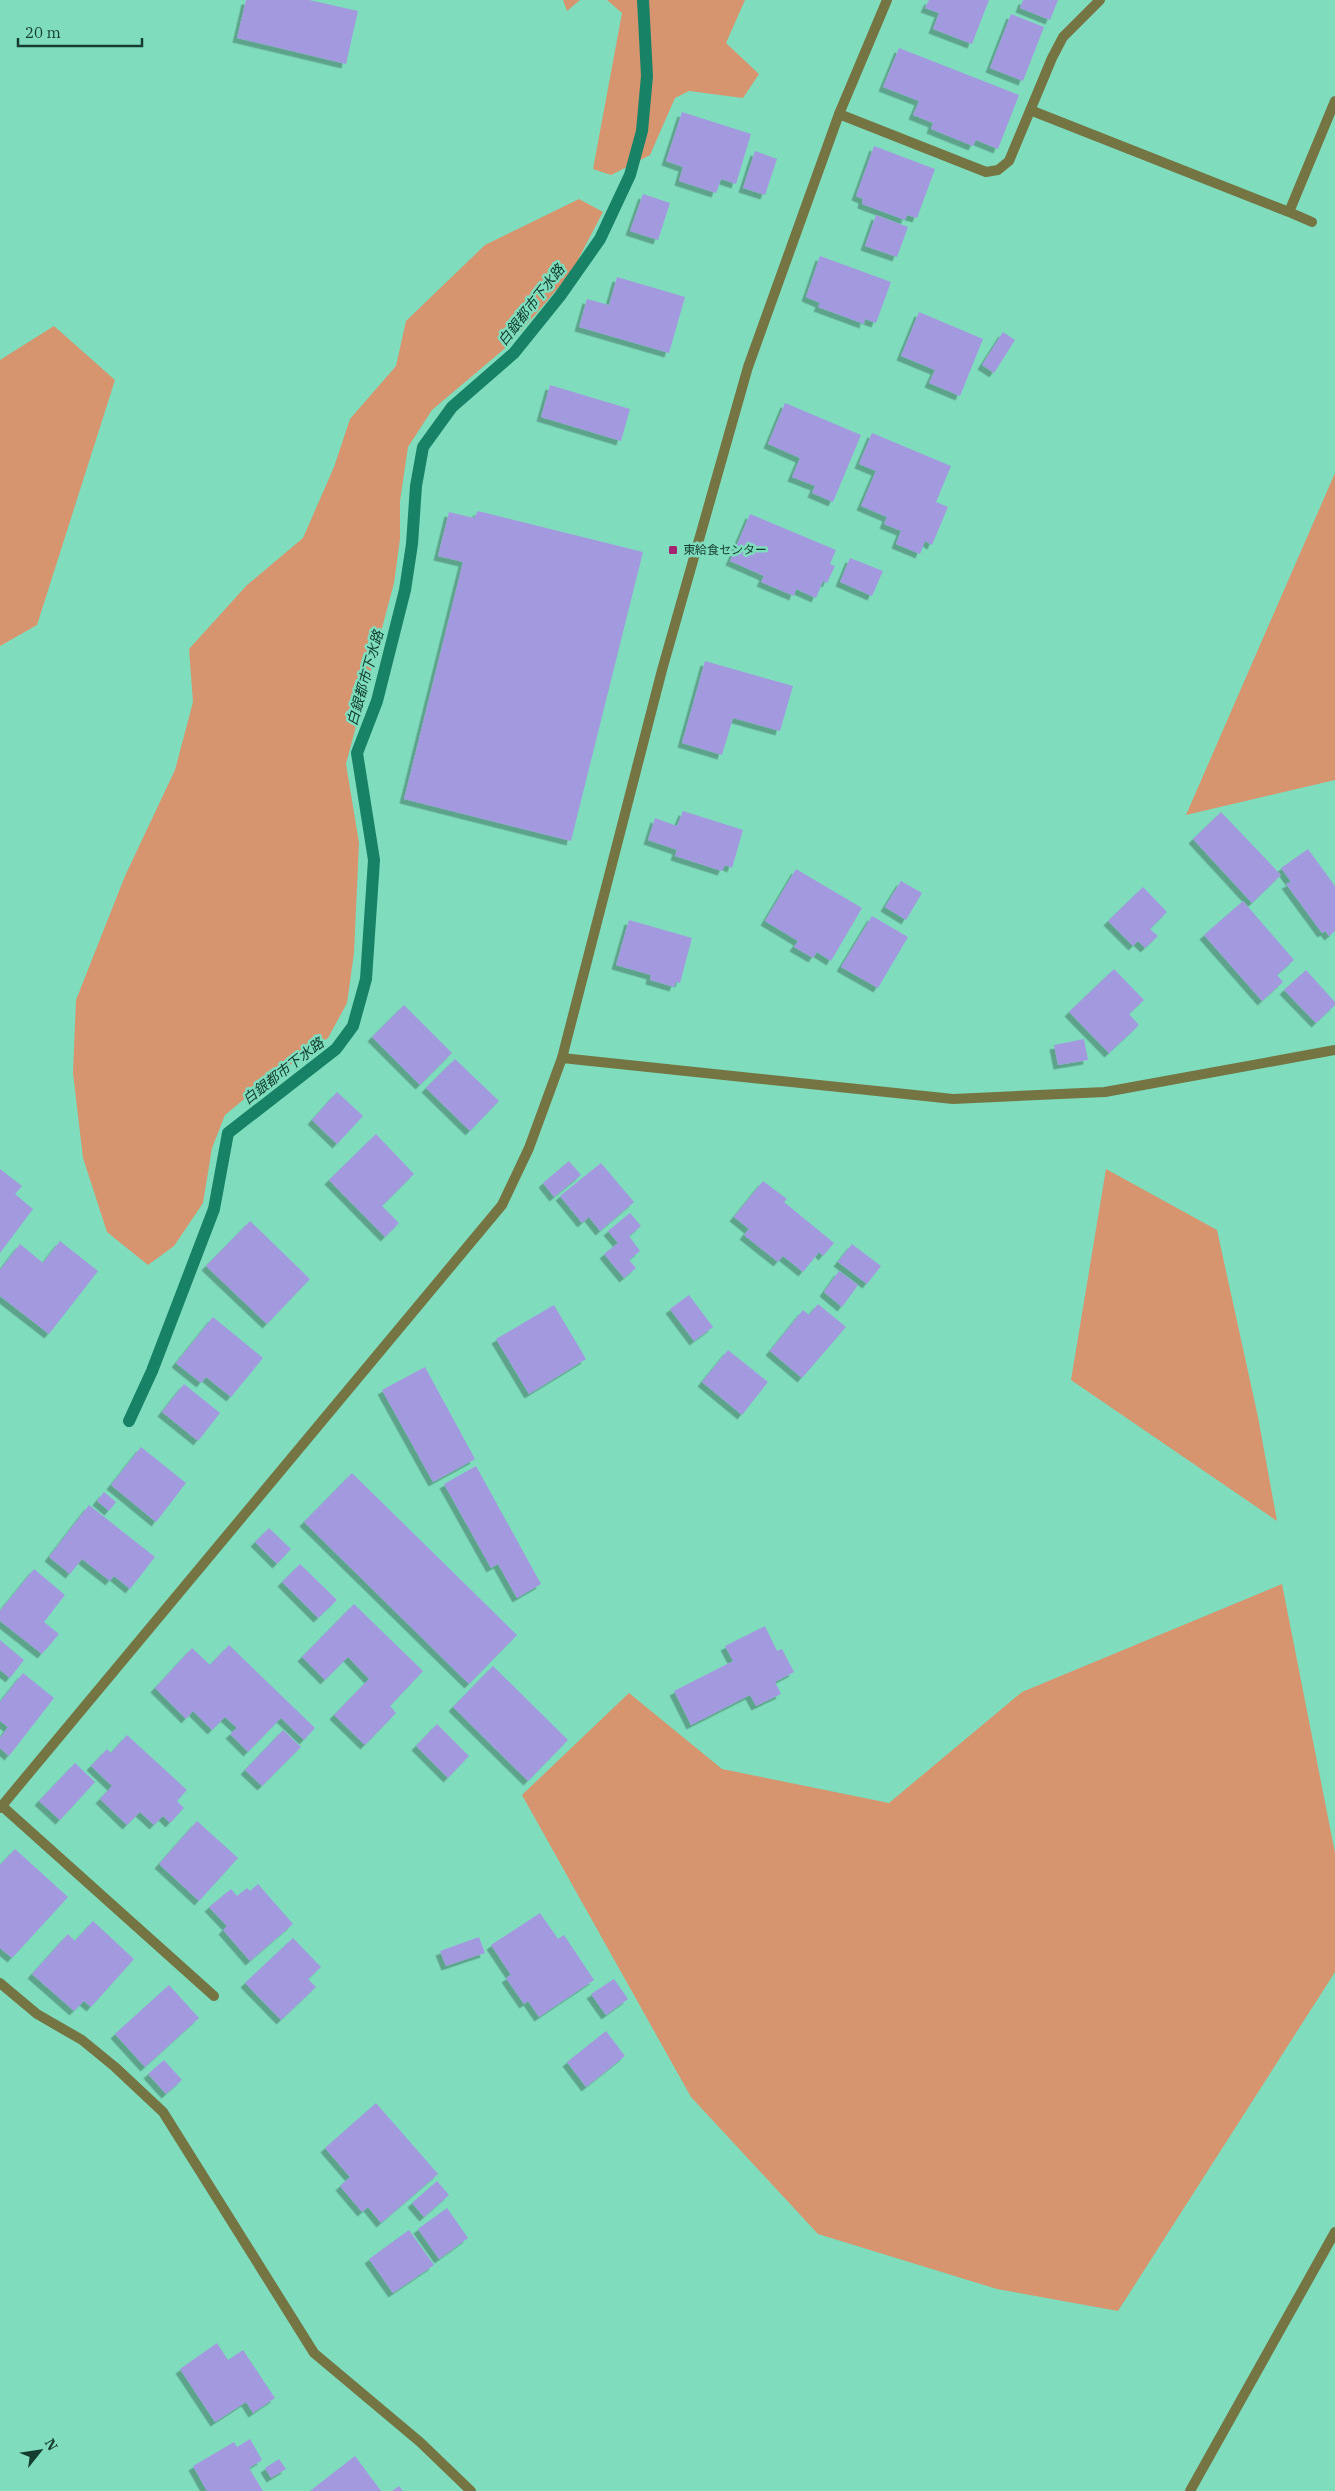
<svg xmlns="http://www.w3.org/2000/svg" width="1335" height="2491" font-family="'IBM Plex Serif','Noto Sans JP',serif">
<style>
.green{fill:#d6946f}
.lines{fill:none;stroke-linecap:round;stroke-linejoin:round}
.stream{stroke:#178266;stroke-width:12}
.building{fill:#a399df;filter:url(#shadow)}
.minor{stroke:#747542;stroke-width:10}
.tertiary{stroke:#747542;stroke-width:10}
.poi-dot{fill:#a52270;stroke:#7fddbd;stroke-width:2}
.labels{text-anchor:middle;stroke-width:5;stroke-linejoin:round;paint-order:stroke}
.poi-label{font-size:12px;fill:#143c30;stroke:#7fddbd;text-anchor:start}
.water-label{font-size:14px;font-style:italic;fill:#0e3a2d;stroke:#7fddbd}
</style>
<defs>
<filter id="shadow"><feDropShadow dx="-4.5" dy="4.5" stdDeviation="0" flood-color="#0004"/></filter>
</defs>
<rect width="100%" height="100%" fill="#7fddbd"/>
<path class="green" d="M563 0H580L567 11Z
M607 0H745L726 43 759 74 743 98 689 91 675 98 650 155 611 175 593 169 622 13Z
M579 199 603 212 571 273 510 344 432 410 408 447 400 501V539L394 583 346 764 359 843 354 953 347 1003 328 1038 260 1086 225 1115 212 1148 203 1203 174 1246 148 1265 107 1232 83 1158 73 1073 76 1000 125 876 175 770 193 702 189 649 247 585 303 538 334 467 350 419 396 366 406 321 485 245Z
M54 326 115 380 37 625 0 646V360Z
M1335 473V780L1186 815Z
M1106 1169 1217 1230 1258 1417 1277 1521 1071 1380Z
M1282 1584 1335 1853V1972L1118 2311 997 2289 818 2234 691 2097 522 1795 629 1693 722 1769 889 1803 1022 1692Z"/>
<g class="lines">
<path class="stream" d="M129 1421 152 1371 214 1209 228 1133 336 1049 353 1026 366 979 374 860 357 753 377 701 405 590 412 544 416 486 423 447 452 407 514 353 560 296 600 239 630 175 642 131 647 76 643 0"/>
</g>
<path class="building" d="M246 0H309L358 11 346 64 237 38Z
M929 0H989L972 44 933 29 939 13 925 8Z
M1023 0H1058L1050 20 1020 8Z
M1011 14 1044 27 1023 81 990 68Z
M899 48 1019 95 998 149 976 140 973 146 931 129 933 123 913 115 919 101 883 87Z
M682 112 751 134 736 184 721 179 716 193 679 181 683 167 666 161Z
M874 146 935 169 917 218 907 215 905 220 862 204 863 199 856 196Z
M755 151 777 159 765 195 743 188Z
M643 194 670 203 658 240 630 231Z
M876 215 908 227 897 257 865 246Z
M820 256 891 282 876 323 865 319 864 324 818 307 820 303 806 297Z
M617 277 685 297 669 353 579 327 587 299 609 305Z
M919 312 983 339 960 396 929 383 935 370 901 356Z
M1003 332 1015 340 994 373 982 365Z
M550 385 630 409 621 441 541 417Z
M785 403 861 435 833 502 812 493 815 486 792 477 800 458 768 444Z
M872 433 951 466 936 502 948 507 932 545 925 541 920 554 896 544 901 531 884 524 887 517 861 506 876 471 859 464Z
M478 511 643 552 571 841 404 799 463 562 438 556 449 512 474 518Z
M750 514 836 550 830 564 835 566 827 583 823 581 816 598 796 589 794 596 761 582 764 576 730 561Z
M850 558 883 571 872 596 840 582Z
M705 661 793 686 780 731 733 718 722 755 682 743Z
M683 811 743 830 732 868 725 865 722 871 675 856 677 850 648 840 655 818 677 826Z
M1221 812 1281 875 1252 903 1193 839Z
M1308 849 1335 886V931L1329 936 1325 931 1322 933 1286 884 1291 882 1281 868Z
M796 869 862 908 831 961 817 952 813 958 794 947 798 941 765 921Z
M901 881 922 893 906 920 885 907Z
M1143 887 1167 912 1150 929 1158 936 1145 948 1138 941 1133 946 1108 921Z
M1243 901 1294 960 1277 975 1283 982 1262 1001 1204 935Z
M872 916 908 937 878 988 841 967Z
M629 920 692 938 680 983 676 982 674 987 650 980 651 975 616 965Z
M1114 969 1144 1000 1129 1014 1139 1025 1109 1053 1069 1012Z
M1306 970 1335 1002V1005L1316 1023 1284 990Z
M404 1005 452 1053 420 1085 372 1037Z
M1084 1039 1088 1060 1058 1065 1054 1045Z
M455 1059 499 1101 470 1131 426 1088Z
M337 1092 363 1116 337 1144 312 1120Z
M376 1134 414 1174 382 1206 399 1223 385 1237 329 1180Z
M569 1161 581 1175 554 1197 543 1183Z
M601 1163 634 1202 600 1231 589 1217 582 1223 560 1196Z
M0 1169 22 1186 15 1194 33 1209 0 1253Z
M763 1181 787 1199 784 1202 834 1243 823 1256 819 1252 803 1272 783 1256 778 1262 744 1235 749 1229 734 1217Z
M630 1213 641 1226 629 1236 640 1251 629 1260 636 1268 624 1278 604 1254 618 1243 608 1231Z
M250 1221 310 1279 267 1324 206 1266Z
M60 1241 98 1271 49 1334 0 1296V1270L20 1244 43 1263Z
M852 1244 881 1266 867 1284 838 1262Z
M839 1271 858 1285 842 1307 824 1292Z
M689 1295 713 1327 694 1341 670 1309Z
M818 1304 846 1327 802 1378 770 1351 803 1310 809 1315Z
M554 1305 586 1359 529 1394 496 1339Z
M213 1317 263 1358 231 1397 206 1377 201 1383 176 1363Z
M728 1350 768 1382 742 1415 702 1382Z
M425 1367 475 1459 433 1482 382 1390Z
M184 1384 220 1413 198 1441 162 1412Z
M141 1447 186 1483 156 1522 111 1485Z
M476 1466 541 1584 517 1598 498 1564 491 1568 444 1484Z
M352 1473 517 1635 469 1684 304 1522Z
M104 1492 116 1502 109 1511 97 1501Z
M89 1505 155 1557 130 1589 114 1576 110 1581 82 1559 70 1574 49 1557Z
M269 1528 291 1549 277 1564 255 1542Z
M300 1564 337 1600 318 1618 282 1582Z
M34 1569 65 1595 44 1622 59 1634 42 1654 0 1621V1611Z
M354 1604 423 1671 390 1706 396 1713 365 1745 334 1715 369 1679 348 1657 325 1680 302 1657Z
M765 1626 777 1651 782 1649 794 1672 775 1682 781 1694 756 1706 750 1695 691 1725 674 1691 733 1661 725 1646Z
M0 1640 24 1660 10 1678 0 1670Z
M229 1645 315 1728 304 1740 281 1718 248 1752 230 1734 237 1728 225 1717 212 1730 193 1711 186 1719 155 1688 192 1648 210 1665Z
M493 1666 568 1740 528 1781 453 1707Z
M23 1673 54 1698 9 1756 0 1748V1738L8 1727 0 1721V1702Z
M437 1724 469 1756 448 1778 416 1746Z
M283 1730 301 1747 262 1786 245 1770Z
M127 1735 187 1790 177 1801 184 1808 170 1823 163 1816 154 1825 140 1812 127 1825 100 1799 112 1786 91 1766 107 1749 111 1753Z
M75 1763 95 1782 60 1820 39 1801Z
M197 1821 238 1858 199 1901 159 1864Z
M15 1849 68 1897 12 1958 0 1948V1865Z
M258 1884 293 1924 250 1961 223 1930 227 1926 209 1907 231 1889 237 1896 247 1888 250 1891Z
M540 1913 558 1939 564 1935 594 1980 539 2017 528 2001 524 2004 506 1978 511 1975 491 1945Z
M93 1921 134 1959 91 2007 84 2001 74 2011 32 1974 68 1934 75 1941Z
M479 1937 485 1953 446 1966 440 1951Z
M293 1938 321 1967 308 1979 316 1987 281 2020 245 1983Z
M614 1979 628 1999 606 2015 591 1994Z
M169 1985 199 2018 145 2067 115 2034Z
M606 2031 625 2056 586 2087 567 2062Z
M164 2060 182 2080 166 2094 148 2074Z
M376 2103 438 2174 381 2223 368 2207 362 2212 340 2186 350 2177 325 2148Z
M437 2181 449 2195 424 2217 412 2203Z
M447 2208 468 2238 439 2259 418 2229Z
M409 2230 434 2265 393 2293 369 2259Z
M217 2343 228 2360 243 2350 275 2398 253 2413 246 2402 215 2422 180 2369Z
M250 2439 262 2460 249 2468 263 2491H207L193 2466 234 2442 237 2447Z
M355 2456 381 2491H310Z
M279 2459 286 2469 271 2478 265 2468Z
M399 2486 403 2491H392Z"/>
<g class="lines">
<path class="minor" d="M1030 110 1289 212 1312 222
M839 114 986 172 998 170 1009 161 1052 58 1063 37 1100 0
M1289 212 1335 101
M562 1058 953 1099 1105 1092 1335 1050
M2 1806 214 1996
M0 1983 37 2014 82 2040 115 2067 163 2112 314 2353 420 2442 471 2491
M1190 2491 1335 2232"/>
<path class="tertiary" d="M0 1808 502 1205 529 1148 562 1058 662 670 748 367 839 114 887 0"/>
</g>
<rect class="poi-dot" x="668" y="545" width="10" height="10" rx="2.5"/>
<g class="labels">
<g class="poi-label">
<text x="683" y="554">東給食センター</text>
</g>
<g class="water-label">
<text transform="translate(531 305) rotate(-52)" y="5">白銀都市下水路</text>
<text transform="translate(365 678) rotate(-74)" y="5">白銀都市下水路</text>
<text transform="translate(283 1071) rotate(-38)" y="5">白銀都市下水路</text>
</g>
</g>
<g transform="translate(40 2451) rotate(60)" stroke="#7fddbd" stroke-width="4" paint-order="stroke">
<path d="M0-4L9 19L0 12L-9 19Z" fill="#143c30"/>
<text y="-8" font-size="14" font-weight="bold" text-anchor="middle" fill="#143c30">N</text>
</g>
<path d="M18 38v8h124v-8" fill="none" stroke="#143c30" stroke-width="2.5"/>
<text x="25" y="38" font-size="15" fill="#143c30" stroke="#7fddbd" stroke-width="4" paint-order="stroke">20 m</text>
</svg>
